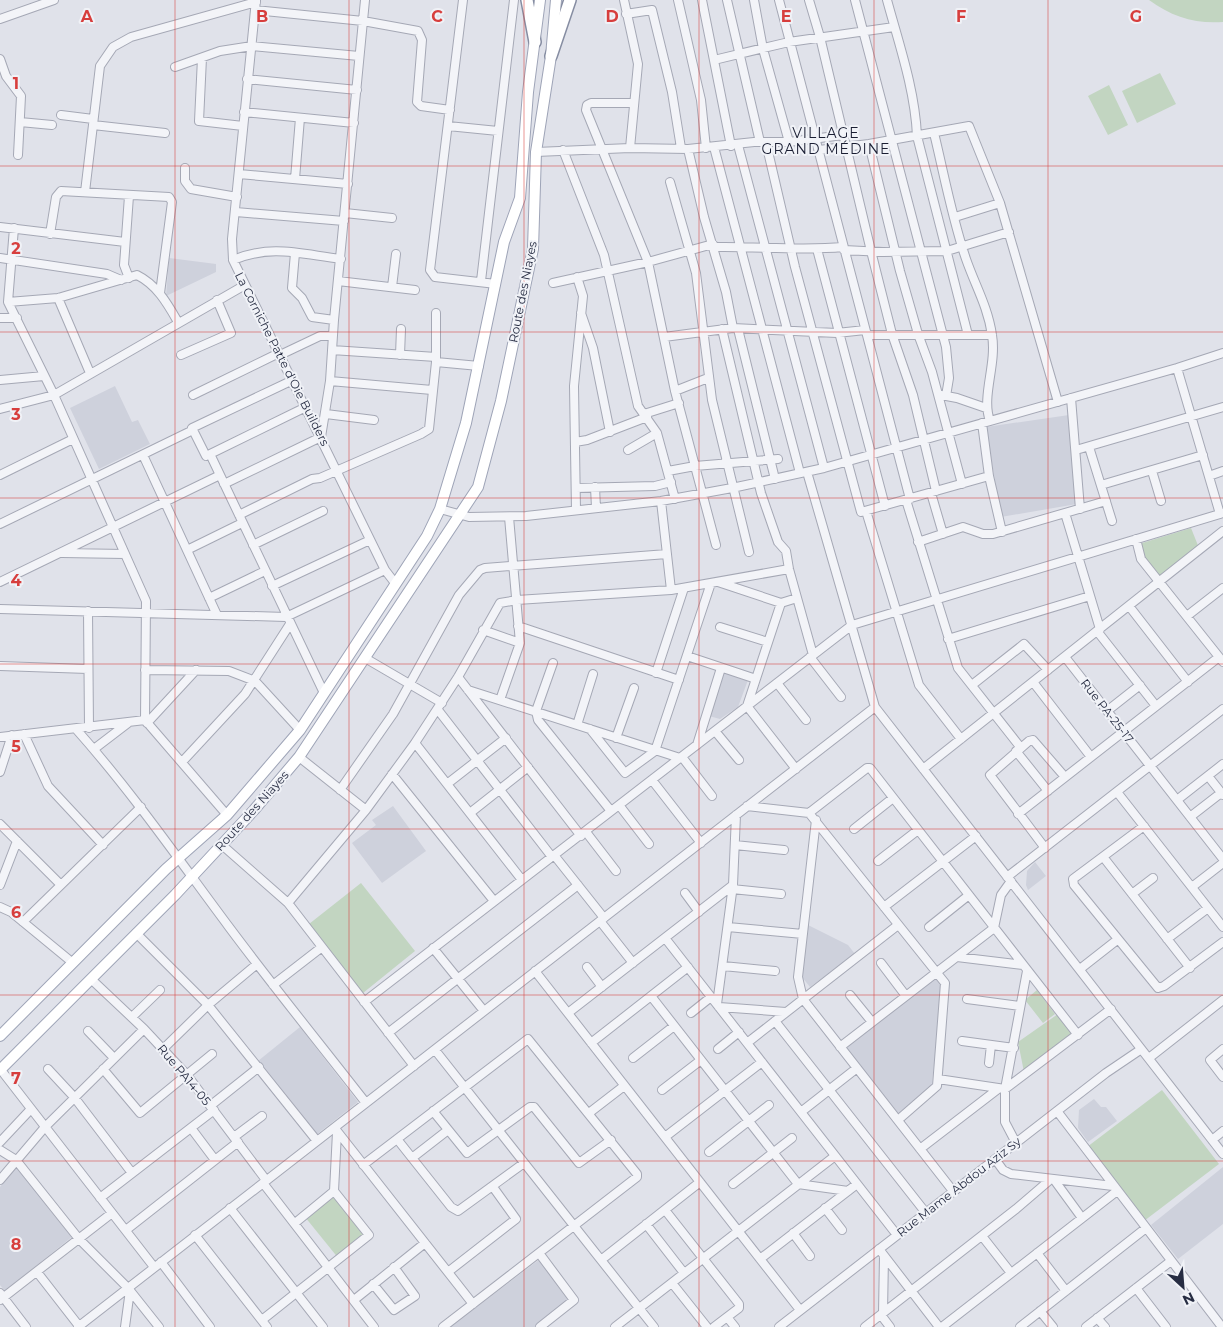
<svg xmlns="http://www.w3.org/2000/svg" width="1223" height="1327" font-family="Montserrat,sans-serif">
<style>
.built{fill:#ced1dc}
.green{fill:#c2d5c1}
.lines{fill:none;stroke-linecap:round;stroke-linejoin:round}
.minor-casing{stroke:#a5a8b5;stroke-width:10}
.major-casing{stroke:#9ea4b7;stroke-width:12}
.highway-casing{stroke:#868da2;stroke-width:14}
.minor{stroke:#f3f4f8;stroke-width:8}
.major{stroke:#fff;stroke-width:10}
.highway{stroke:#fff;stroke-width:11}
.grid{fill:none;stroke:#d73e3d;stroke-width:1;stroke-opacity:0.55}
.labels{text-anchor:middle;stroke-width:4;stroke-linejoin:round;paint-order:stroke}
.street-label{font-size:12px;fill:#272d43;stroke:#f0f2f7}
.neighbourhood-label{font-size:14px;letter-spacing:1px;fill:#1a1e33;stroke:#f0f2f7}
.grid-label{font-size:16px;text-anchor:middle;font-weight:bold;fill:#d73e3d;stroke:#f0f2f7;stroke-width:4;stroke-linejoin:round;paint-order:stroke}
</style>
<rect width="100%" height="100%" fill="#e0e2ea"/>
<path class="built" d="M169 258 216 264V272L166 296Z
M115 386 132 422 138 420 150 444 99 469 70 408Z
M1069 415 1077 504 1001 517 986 427Z
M723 671 748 680 738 707 720 719 709 716Z
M393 806 426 851 382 883 352 843 376 825 372 820Z
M1035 862 1046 876 1028 890 1026 885 1027 871Z
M808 925 848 945 855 954 810 987 802 977Z
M936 976 943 986 931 1091 897 1118 846 1046Z
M300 1027 358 1102 316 1135 258 1061Z
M1094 1099 1101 1107H1106L1117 1121 1088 1142 1078 1128 1079 1110Z
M15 1167H20L73 1236 5 1291 0 1285V1187Z
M1223 1167V1224L1178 1259 1151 1225Z
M540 1259 572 1299 535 1327H450Z"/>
<path class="green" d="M1149 0H1223V22C1195 24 1172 17 1149 0Z
M1160 73 1176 104 1137 123 1122 91Z
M1109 85 1128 125 1108 135 1088 96Z
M1191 528 1199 548 1159 579 1144 558 1139 544Z
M361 883 415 951 363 993 309 924Z
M1037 990 1055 1014 1043 1023 1025 1000Z
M1058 1014 1074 1035 1024 1072 1018 1042Z
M1162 1090 1219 1164 1144 1221 1087 1147Z
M333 1194 367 1236 339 1259 305 1217Z"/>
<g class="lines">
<defs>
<path id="minor" d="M256 0 232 239 233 260 385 570 395 583
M463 0 430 270 435 277 496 284
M624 0 638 64 630 148
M678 0 701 100 706 148
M702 0 731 146
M727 0 760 142
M754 0 763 49 789 142
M779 0 910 499
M809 0 820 37 871 251 892 334 913 395 936 491
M855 0 946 347 949 378 946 396
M887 0C899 44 915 90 917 136L968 335
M255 10 363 21 418 31 422 40 417 102 421 106 450 110
M626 14 652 10 672 92 681 148
M0 19 54 0
M202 58 199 121 243 126
M0 59 6 76 21 96 18 155
M714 60 789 42 894 27
M175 67 220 51 252 46 359 56
M247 79 357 90
M634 103H591L587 105 586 110 648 262 675 391 716 545
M244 112 354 123
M61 115 93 119
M20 122 52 125
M93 125 165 133
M448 126 498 131
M934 133C944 174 952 218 966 259 975 285 988 307 992 335 997 365 981 396 990 421
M766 143 795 267 861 512 989 476
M869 144 900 271 918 334 932 372 962 484
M738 145 824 468
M714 147 800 473
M688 149 704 217 726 292 733 328
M563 150 604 255 638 406 657 433 675 499
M819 150 869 144 969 126 1000 203 1058 402
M536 152 630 148 688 149 754 142H789L843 135
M185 168V181L191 189 237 197
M239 174 348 184
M295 179 300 118
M670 182 696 273 712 400 749 552
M85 192 100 66 113 47 131 37 256 2
M236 212 344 221
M345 213 392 218
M955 217 1000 203
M0 227 125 242
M14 228 8 302 54 395 146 601 145 720 227 815
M50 234 56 197 61 191 169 197 172 202 160 293
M714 247C757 246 800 251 843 247
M817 249 885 506
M844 250 883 252 947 251 1009 232
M295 253 292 288 302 298 312 317 334 320
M0 258 107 274 121 280
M233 260C272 244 300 254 341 259
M129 278 124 265 129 196
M338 281 415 290
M481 281 514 0
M553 283 648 262 713 244
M392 287 396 254
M58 298 90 373
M8 302 58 298 137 275C157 285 167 303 178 322
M436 313V362L479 366
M581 313 593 348 610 432
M0 318H17
M722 329 761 493 778 542 786 551 789 569 813 655
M738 329 775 479
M867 335H992
M664 337 733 328 837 333 865 330
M332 350 436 357
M181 355 231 333 217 300
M280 355 320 336H333
M400 355 401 329
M1177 368 1220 514
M0 380 44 376
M293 380 192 428 206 456 306 407
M330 381 432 390
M675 391 708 378
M193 395 279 353
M941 395 957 398 986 408
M1071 398 1080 509
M0 409 54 395 245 285
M326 414 374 420
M644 414 679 403
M982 423 989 476 1002 532
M575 442 587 440 647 417
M1089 447 1112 521
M628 450 657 433
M1076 450 1223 407
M210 454 324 693
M143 455 217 615
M668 471 695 466 778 459
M1152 471 1161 501
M807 472 875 707 1223 1154
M0 475 73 439
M1209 476 1223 471
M224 484 321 437 330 381 334 320 365 0
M1101 485 1203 455
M595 487 596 508
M576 488 655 486 671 482
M931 493 943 534
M906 500 958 668 1021 748
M661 501 671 590
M440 509 469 517 526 516 661 501 732 488 824 468 1177 368 1223 353
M576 510 574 386 583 296 577 277
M866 511 919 685 961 739
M1065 513 1100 629
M239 515 312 479 320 478 421 434 429 429 436 362
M0 524 193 430
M1136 539 1141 559 1223 662
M918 542 963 527 983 534H993L1106 501
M253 545 323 511
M187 550 242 523
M62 553 125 554
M0 582 220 475
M718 582 781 603 797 598
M272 586 370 540
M209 598 265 571
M781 603 747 706 796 769
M1129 606 1188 682
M0 609 286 617 385 570
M88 611 89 728
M1187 616 1223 588
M518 626 679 680
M720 627 768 642
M483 630 520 643
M1097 631 1156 706
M948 639 1090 596
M687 656 756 679
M810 657 841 697
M1065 657 1223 859
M365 658 442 703
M553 663 536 711 538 720 611 811
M0 666 88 669
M145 670 229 671 255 681 300 730
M656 673 684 588
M458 677 581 836
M1033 682 1091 757
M777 683 806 720
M972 685 1024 644 1048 670
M468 690 680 758
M500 700 520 643 509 517
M438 710 552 857
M1107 711 1140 685
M147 723 196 670
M577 725 593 674
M76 729C132 792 179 860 229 927 273 986 320 1044 366 1103
M590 729 625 773 655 751 711 583
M715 731 739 760
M24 734 48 786 103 845
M0 737 145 720
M616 738 634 688
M415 743 522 880
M697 745 721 668
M94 749 128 723
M1016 751 1048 791
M299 757 366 810
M682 757 712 796
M182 762 245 694 290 624
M923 769 1223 531
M0 772 12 735
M392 774 494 901
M1208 776 1223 795
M652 780 701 843
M447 784 506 738
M340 790 393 714 459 595 480 570 485 568 667 554
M1117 792 1223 927
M1177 800 1223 764
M619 805 649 844
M747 806 809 813 945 983 937 1086 898 1120
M470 813 528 767
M809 813 867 768H870L1078 1035
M1018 814 1219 657
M1190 817 1221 793
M816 820 798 977 803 999 953 1191
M0 824 61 885
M1144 826 1073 879 1074 885 1158 988 1164 986 1223 942
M854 829 893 798
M586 832 616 871
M222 845 288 903 414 1066
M735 845 784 850
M1045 848 990 775 1029 741 1033 740 1065 777
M554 855 604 918
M1104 858 1190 968
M878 861 918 830
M1007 877 1223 709
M0 885 17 841
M1192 887 1223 863
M732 889 781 894
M685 893 699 912
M1132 894 1153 878
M288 903 366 810 415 743 458 677 500 603 517 600 671 590 789 569
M0 907 11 912 73 963
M884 907 976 836
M600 921 633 963
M23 922 141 807
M728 927 803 934
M929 927 969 895
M136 933 208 1005 317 1141
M665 938 897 1235
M1167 939 1208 908
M433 948 484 1011
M957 957 1023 965
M881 963 906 996
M723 966 775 971
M587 967 602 987
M1080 969 1117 940
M535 971 800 1310
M91 979 144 1029 187 1075 266 1180
M273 985 322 947
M850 995 872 1022
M651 996 798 1184 848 1191
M967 999 1020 1006
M364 1002 852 625 1223 513
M717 1004 733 885 736 815
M719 1007 786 1012
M568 1013 733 885
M691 1013 711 997
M132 1017 160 990
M775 1021 926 1213
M88 1031 114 1058
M388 1033 578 885
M962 1041 1014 1048
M591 1043 688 967
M747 1043 898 925
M840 1047 994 928 1001 895 1011 881
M163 1049 208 1005 257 964
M718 1049 739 1032
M1223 1049 1210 1060 1223 1077
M435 1050 654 1327
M633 1058 674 1026
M1149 1058 1223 1000
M989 1063 991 1045
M48 1069 74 1097 132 1173
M103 1069 140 1113 212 1054
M1 1070 154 1267
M938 1079 1005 1089 1111 1009
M662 1090 701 1060
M210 1106 259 1067
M433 1111 467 1153 530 1107H534L579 1163 611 1140
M1057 1111 1222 1327
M801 1112 857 1068
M589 1113 624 1086
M191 1128 215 1160
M337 1131 473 1304
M234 1137 262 1116
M665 1137 762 1062
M397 1139 451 1207 458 1211 524 1163
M1212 1140 1223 1131
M0 1142 31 1109
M1016 1143 1005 1122V1089L1027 971
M920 1149 998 1089
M0 1150 16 1160 79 1239 128 1288 159 1327
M709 1152 769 1105
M412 1158 448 1130
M995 1159 1003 1170 1011 1174 1113 1186
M363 1165 528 1039 637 1174V1177L443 1327
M0 1180 45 1127 144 1029
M1055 1181 1082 1218
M263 1183 374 1327
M733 1184 792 1138
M100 1198 214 1110
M230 1208 323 1327
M825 1208 842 1230
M665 1210 739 1304V1308L714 1327
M295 1223 334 1191
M646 1224 684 1273
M126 1230 238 1142
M793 1233 810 1256
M195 1235 267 1327
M982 1236 1011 1273
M879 1249 939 1327
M539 1253 574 1300 540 1327
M1037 1253 1066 1291
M760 1259 857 1184
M601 1260 700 1182
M161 1262 210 1327
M37 1272 79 1326
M448 1272 516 1219 493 1187
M672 1283 707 1327
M373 1284 394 1310 415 1296 394 1267
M1136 1288 1166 1327
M0 1293 26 1327
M0 1300 112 1213
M354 1300 425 1243
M1040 1311 1053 1327
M883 1313 884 1256
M881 1315 890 1327
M727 1317 735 1327
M1097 1318 1105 1327
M262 1320 369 1235 334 1191 337 1132
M78 1327 875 707
M125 1327 130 1290
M615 1327 835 1156
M779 1327 1106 1073 1140 1050
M865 1327 1016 1209 1051 1179
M942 1327 1117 1191
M1020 1327 1146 1228
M1086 1327 1171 1261"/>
<path id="major" d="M0 1036 166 869 227 815 300 730 427 536 440 509 466 423 504 242 520 198 528 92 540 0
M0 1070 175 895 254 810 299 757 478 487 501 401 533 249 536 152 551 56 556 0"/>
<path id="highway" d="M527 0 535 42
M551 56 570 0"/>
</defs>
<use href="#minor" class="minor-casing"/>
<use href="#major" class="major-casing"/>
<use href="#highway" class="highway-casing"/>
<use href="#minor" class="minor"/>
<use href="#major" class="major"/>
<use href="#highway" class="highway"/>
</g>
<path class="grid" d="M175 0V1327M349 0V1327M524 0V1327M699 0V1327M874 0V1327M1048 0V1327M0 166H1223M0 332H1223M0 498H1223M0 664H1223M0 829H1223M0 995H1223M0 1161H1223"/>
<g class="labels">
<g class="street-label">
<text transform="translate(523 292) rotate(-79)" y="4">Route des Niayes</text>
<text transform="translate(282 359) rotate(63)" y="4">La Corniche Patte d'Oie Builders</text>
<text transform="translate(1107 711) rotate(52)" y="4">Rue PA-25-17</text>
<text transform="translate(252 811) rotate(-48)" y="4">Route des Niayes</text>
<text transform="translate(184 1075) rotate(50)" y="4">Rue PA14-05</text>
<text transform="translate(959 1187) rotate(-38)" y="4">Rue Mame Abdou Aziz Sy</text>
</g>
<g class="neighbourhood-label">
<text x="826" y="138">VILLAGE<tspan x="826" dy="16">GRAND MÉDINE</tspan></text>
</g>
</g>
<g class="grid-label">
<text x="87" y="22">A</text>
<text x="262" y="22">B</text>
<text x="437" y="22">C</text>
<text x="612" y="22">D</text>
<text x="786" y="22">E</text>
<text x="961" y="22">F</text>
<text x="1136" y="22">G</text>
<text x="16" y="89">1</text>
<text x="16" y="254">2</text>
<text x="16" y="420">3</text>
<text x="16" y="586">4</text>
<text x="16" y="752">5</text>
<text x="16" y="918">6</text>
<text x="16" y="1084">7</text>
<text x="16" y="1250">8</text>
</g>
<g transform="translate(1183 1287) rotate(154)" stroke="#f0f2f7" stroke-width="4" paint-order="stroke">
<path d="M0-4L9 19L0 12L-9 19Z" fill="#272d43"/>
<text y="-8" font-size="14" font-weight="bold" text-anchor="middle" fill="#272d43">N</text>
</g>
</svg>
